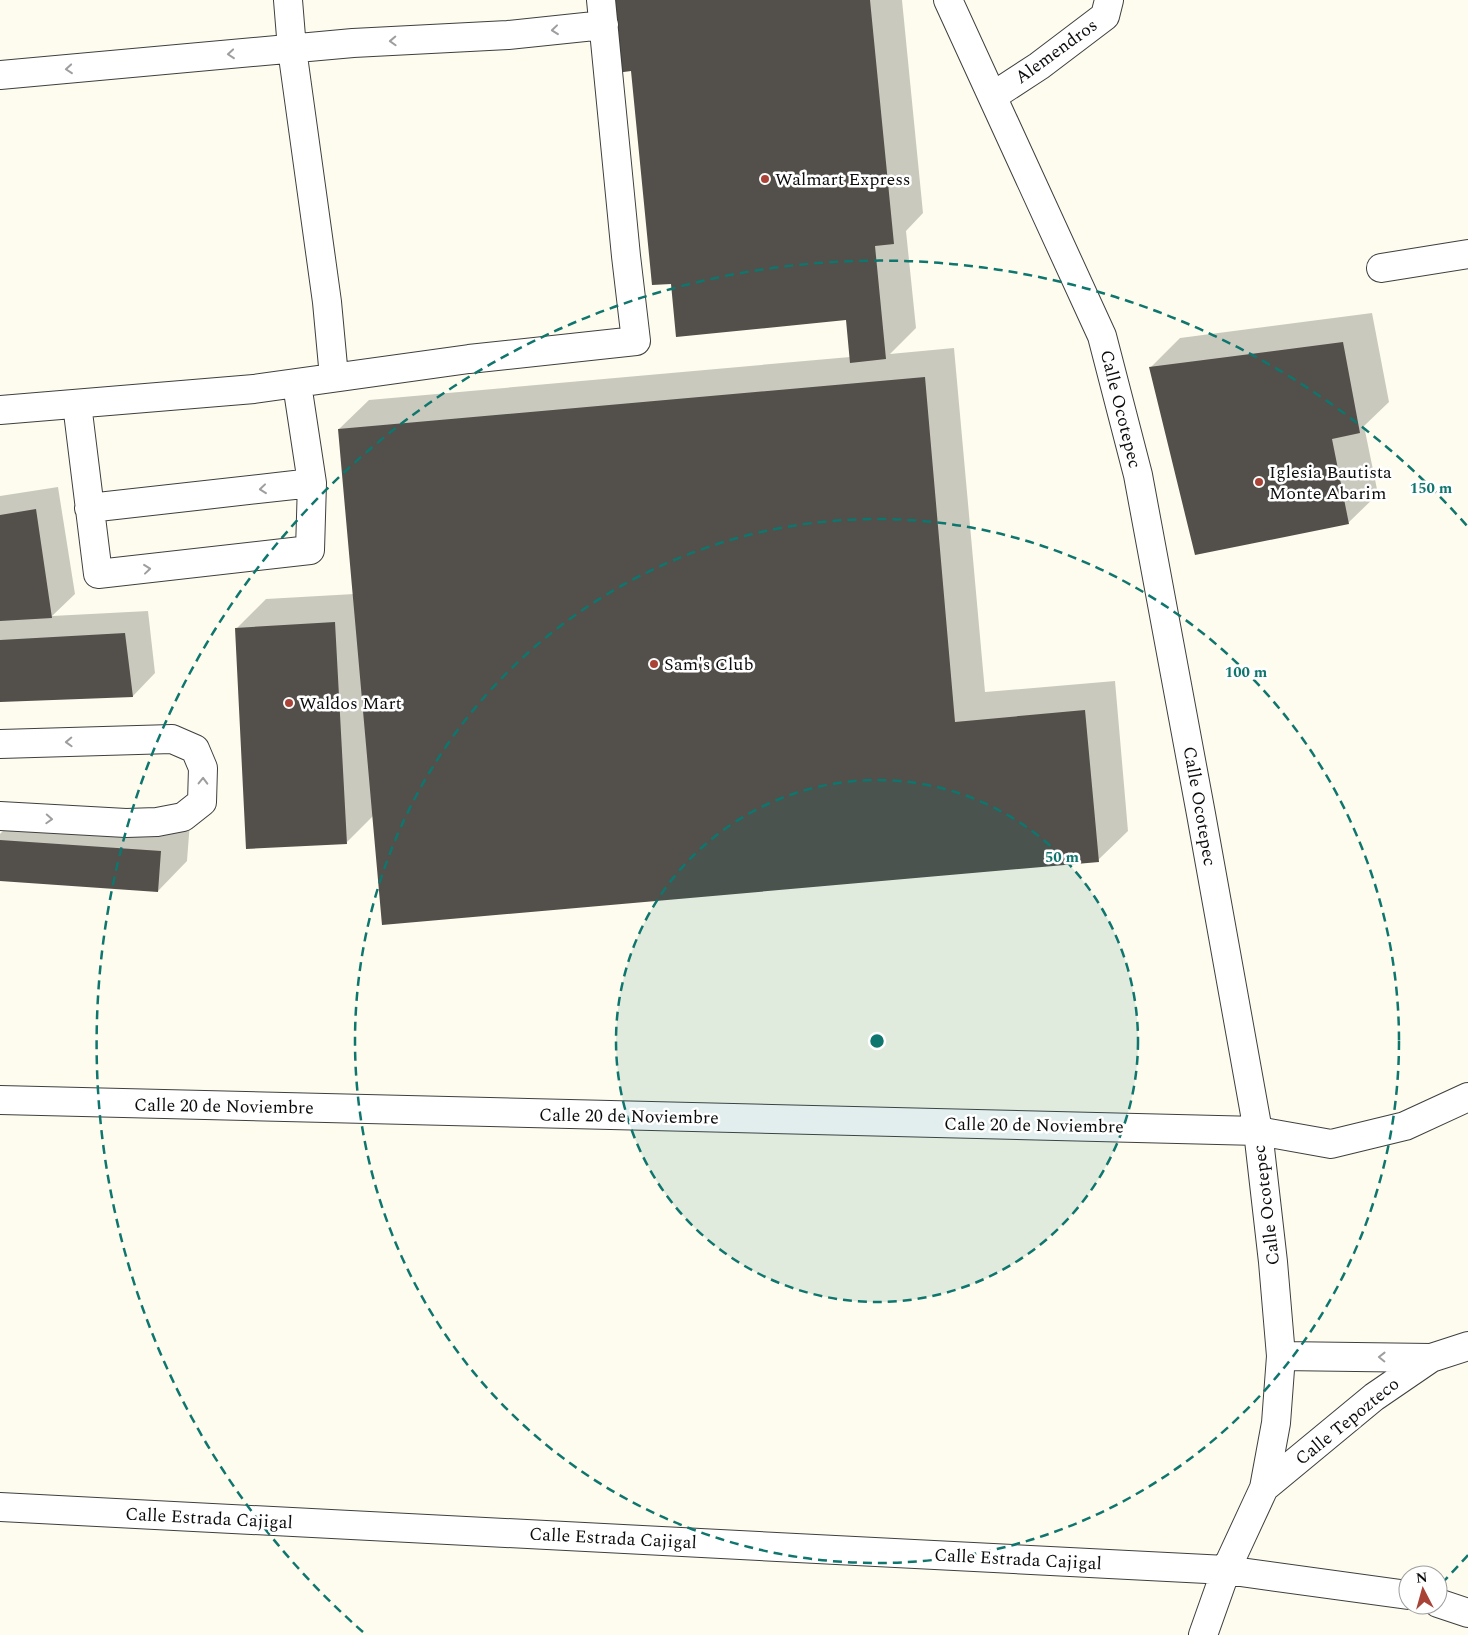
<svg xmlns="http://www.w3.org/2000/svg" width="1468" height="1635" font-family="Spectral,serif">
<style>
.shadow{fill:#0003}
.building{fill:#534f4a}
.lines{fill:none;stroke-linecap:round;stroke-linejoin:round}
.minor-casing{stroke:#3f3f3f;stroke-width:30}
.minor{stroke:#fff;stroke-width:28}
.oneway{stroke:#9e9e9e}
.ring{fill:none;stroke:#0f766e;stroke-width:2.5;stroke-dasharray:9 6}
.poi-dot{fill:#a94337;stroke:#fff;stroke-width:2}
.labels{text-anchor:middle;stroke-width:5;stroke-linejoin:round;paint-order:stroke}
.street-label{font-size:18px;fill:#0c0c0c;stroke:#fff}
.poi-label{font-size:18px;fill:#0c0c0c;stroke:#fff;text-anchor:start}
.centre{fill:#0f766e;stroke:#fff;stroke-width:2.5}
.ring-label{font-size:15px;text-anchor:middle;font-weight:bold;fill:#0f766e;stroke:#fff;stroke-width:5;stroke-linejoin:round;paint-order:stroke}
</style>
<rect width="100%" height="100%" fill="#fdfcee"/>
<path class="shadow" d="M610 0H902L923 213 906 231 916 328 890 354 954 348 985 692 1115 681 1128 831 1098 860 373 816 347 842 236 629 266 599 354 594 339 429 369 400 850 357 847 319 672 283 632 70Z
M1372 313 1389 402 1364 426 1378 494 1348 523 1151 367 1180 338Z
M58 487 75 594 52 616 148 611 155 673 133 696 0 701V496Z
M23 810 190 822 187 861 158 891 0 880V834Z"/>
<path class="building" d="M609 0H870L894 244 875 246 886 359 850 363 846 320 676 337 671 284 652 285 631 71 616 73Z
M1343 342 1360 433 1332 439 1349 524 1195 555 1149 367Z
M925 377 955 722 1085 710 1099 862 382 925 338 429Z
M36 509 52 618 0 621V515Z
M335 622 347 844 246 849 235 628Z
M125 633 133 697 0 702V640Z
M0 840 161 851 158 892 0 881Z"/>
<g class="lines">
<defs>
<path id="minor" d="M288 0 292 49 327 302 334 377
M948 0 1102 336 1138 475 1201 814 1258 1131 1273 1262 1281 1356 1276 1423 1264 1488 1226 1570 1203 1635
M0 75 353 43 508 35 604 25
M993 96 1039 66 1105 16 1109 0
M1381 268 1468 254
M77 404 98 574 310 550 312 483 297 384
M0 410 254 389 469 359 636 341 626 256 601 0
M89 508 312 483
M0 744 172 739 195 749 203 768 202 802 183 817 157 822 126 823 0 816
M0 1100 1258 1131 1331 1144 1405 1126 1468 1097
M1281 1356 1431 1358
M1264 1488 1374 1397 1431 1358 1468 1346
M0 1507 1226 1570 1408 1595
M1438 1603 1468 1613"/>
</defs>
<use href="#minor" class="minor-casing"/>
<use href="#minor" class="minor"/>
</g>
<defs><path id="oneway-chevron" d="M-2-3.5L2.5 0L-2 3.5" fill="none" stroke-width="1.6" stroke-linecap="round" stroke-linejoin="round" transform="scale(1.25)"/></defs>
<g class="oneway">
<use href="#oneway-chevron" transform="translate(555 30) rotate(174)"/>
<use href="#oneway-chevron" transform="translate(393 41) rotate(178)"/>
<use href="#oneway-chevron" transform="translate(231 54) rotate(175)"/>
<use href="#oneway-chevron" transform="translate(69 69) rotate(175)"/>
<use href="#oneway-chevron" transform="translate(263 489) rotate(174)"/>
<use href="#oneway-chevron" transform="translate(147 569) rotate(-6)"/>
<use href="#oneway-chevron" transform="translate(69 742) rotate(178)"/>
<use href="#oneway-chevron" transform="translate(203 781) rotate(-89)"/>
<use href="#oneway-chevron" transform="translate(49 819) rotate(3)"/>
<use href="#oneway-chevron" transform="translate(1382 1357) rotate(-179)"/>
</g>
<circle cx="877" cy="1041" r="261" fill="#0f766e" fill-opacity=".12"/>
<g class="ring">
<circle cx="877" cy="1041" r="261"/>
<circle cx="877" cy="1041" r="522"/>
<path d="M1468 1555A783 783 0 0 1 1440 1585M363 1632A783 783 0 1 1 1468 527"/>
</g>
<g class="poi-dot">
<circle cx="765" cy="179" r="5"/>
<circle cx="1259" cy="482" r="5"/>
<circle cx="654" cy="664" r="5"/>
<circle cx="289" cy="703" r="5"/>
</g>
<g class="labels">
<g class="street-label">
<text transform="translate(1056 51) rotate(-36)" y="6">Alemendros</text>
<text transform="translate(1121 409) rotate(76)" y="6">Calle Ocotepec</text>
<text transform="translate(1200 806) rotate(80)" y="6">Calle Ocotepec</text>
<text transform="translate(224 1106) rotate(1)" y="6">Calle 20 de Noviembre</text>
<text transform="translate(629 1116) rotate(1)" y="6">Calle 20 de Noviembre</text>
<text transform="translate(1034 1125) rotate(1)" y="6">Calle 20 de Noviembre</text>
<text transform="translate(1266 1205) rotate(-97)" y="6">Calle Ocotepec</text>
<text transform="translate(1347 1421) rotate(-39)" y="6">Calle Tepozteco</text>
<text transform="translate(209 1518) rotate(3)" y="6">Calle Estrada Cajigal</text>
<text transform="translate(613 1538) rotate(3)" y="6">Calle Estrada Cajigal</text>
<text transform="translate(1018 1559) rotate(3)" y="6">Calle Estrada Cajigal</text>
</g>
<g class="poi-label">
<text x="775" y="185">Walmart Express</text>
<text x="1269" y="478">Iglesia Bautista<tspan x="1269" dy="21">Monte Abarim</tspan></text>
<text x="664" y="670">Sam's Club</text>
<text x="299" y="709">Waldos Mart</text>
</g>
</g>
<circle cx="877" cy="1041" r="8" class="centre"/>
<g class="ring-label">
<text x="1431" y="493">150 m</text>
<text x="1246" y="677">100 m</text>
<text x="1062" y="862">50 m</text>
</g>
<g transform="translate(1423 1590) rotate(354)"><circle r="24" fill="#ffffff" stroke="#9e9e9e"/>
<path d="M0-4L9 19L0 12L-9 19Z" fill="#a94337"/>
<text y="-8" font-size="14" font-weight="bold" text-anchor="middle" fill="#0c0c0c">N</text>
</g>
</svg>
